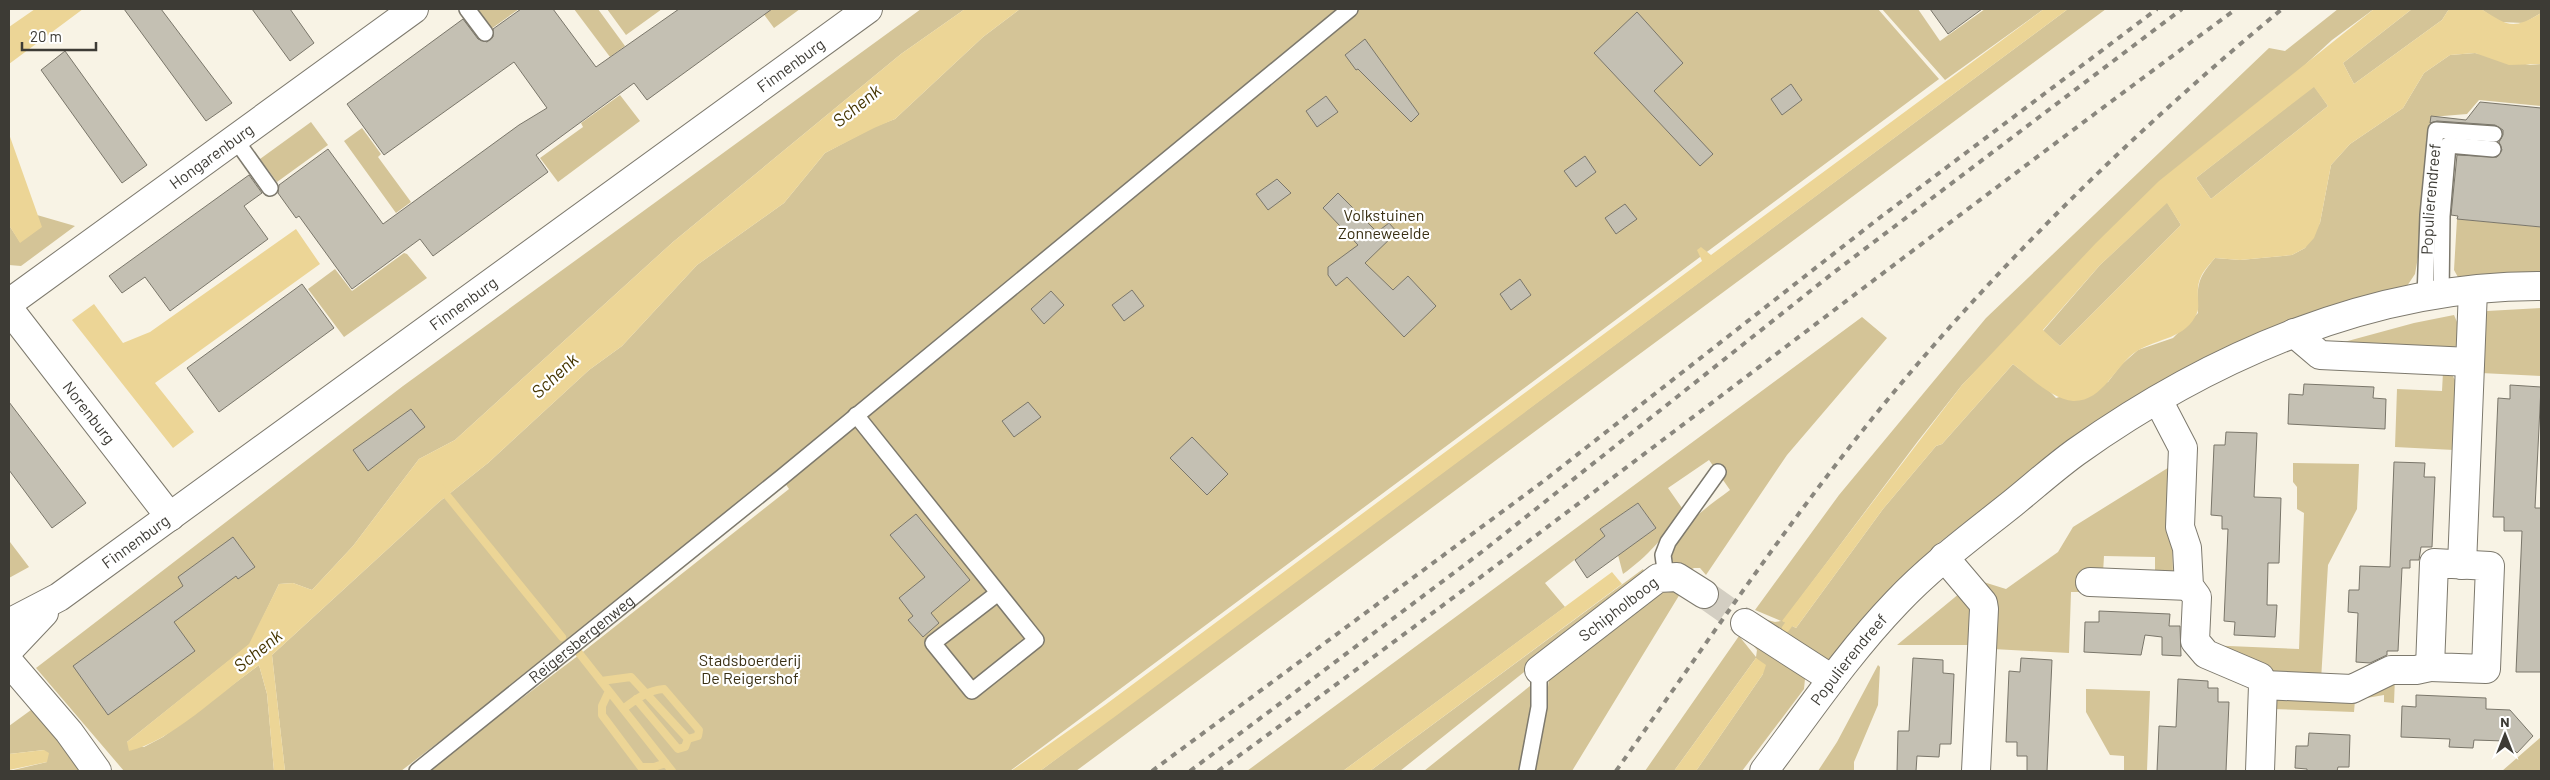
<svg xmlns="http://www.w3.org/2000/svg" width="2550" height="780" font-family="Barlow,sans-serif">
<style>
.green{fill:#d4c497}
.water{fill:#ecd596;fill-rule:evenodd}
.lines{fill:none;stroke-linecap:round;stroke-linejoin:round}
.stream{stroke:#ecd596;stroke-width:8}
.building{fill:#c4c0b3;stroke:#7a766a}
.minor-tunnel{stroke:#d3cec2;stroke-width:28;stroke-dasharray:28 14;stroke-linecap:butt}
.service-casing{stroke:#7d796d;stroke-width:18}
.minor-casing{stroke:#7d796d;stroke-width:30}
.tertiary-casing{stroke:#7d796d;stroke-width:30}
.service{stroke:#fff;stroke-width:15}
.minor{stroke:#fff;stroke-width:28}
.tertiary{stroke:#fff;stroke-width:28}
.rail{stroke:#8a877e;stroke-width:4;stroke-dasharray:6 6;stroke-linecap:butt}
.labels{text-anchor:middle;stroke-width:4.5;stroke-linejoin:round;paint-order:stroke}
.street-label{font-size:16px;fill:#3d3b35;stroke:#fff}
.park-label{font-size:16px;fill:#392f13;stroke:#fff}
.water-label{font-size:18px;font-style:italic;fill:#453500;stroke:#fff}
</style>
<rect width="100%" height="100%" fill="#f8f3e5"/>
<path class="green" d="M476 9H519L491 29Z
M574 9H598L625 46 610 57Z
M607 9H662L626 35Z
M760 9H800L774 28Z
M921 9H965L901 54 673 242 455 440 419 459 353 546 312 590 293 583 279 584 250 644 127 742 144 747 163 737 259 665 267 694 274 771H124L36 668 403 386Z
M1020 9H1878L1939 79 1010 771H426L579 655 789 489 779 474 563 647 401 771H285L272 655 439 502 488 463 589 370 622 346 697 265 784 203 825 153 874 127 895 119 983 37Z
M1882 9H1918L1940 41 1985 9H2044L1945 80Z
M2068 9H2106L1076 771H1040Z
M2338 9H2374L2332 40 2020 326 1962 385 1918 441 1783 621 1796 628 1883 509 1936 446 1942 444 2013 364C2027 376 2044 384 2056 398L2108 382 2121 365 2138 350 2173 338 2198 313C2197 285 2197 279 2215 258L2240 260 2292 255 2305 248 2320 223 2331 165 2350 144 2403 108 2424 73 2450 55 2475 53 2530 65 2541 64V106L2479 100 2467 114 2431 117 2418 257 2415 274 2405 289 2068 443 1936 545 1888 594 1833 659 1827 663 1749 615 1775 622 1781 621 1755 610 1839 495 1986 318 2269 48 2285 51Z
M2412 9H2449L2442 20 2354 84 2343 63Z
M2481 9H2541V13L2524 23 2500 22Z
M2314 86 2328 106 2211 199 2196 178Z
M620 95 640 121 558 182 540 158 583 127 581 123Z
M311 122 328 145 277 182 260 159Z
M362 128 381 154 378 157 411 202 396 213 344 141Z
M2167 202 2181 225 2060 346 2043 331 2100 265Z
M37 215 75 226 21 266 9 265V225L20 242 41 227Z
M2457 219 2541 227V273L2459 279 2454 270Z
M404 253 407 254 427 278 344 337 308 289 335 269 352 291Z
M2541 308V376L2481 373 2484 318 2487 311Z
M2454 315 2461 331 2457 345 2448 352 2333 345 2414 323Z
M1862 317 1887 338 1787 455 1706 575 1700 568H1694L1686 572 1675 566 1670 555C1680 525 1706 508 1730 490L1709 460 1668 488 1682 508C1669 533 1646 558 1623 574L1618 555 1656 528 1638 503 1600 529 1605 536 1545 583 1565 607 1343 771H1247Z
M2443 372 2451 373 2458 385 2454 450 2395 447 2397 389 2442 391Z
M2293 463 2359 464 2357 509 2328 565 2321 680 2276 679 2205 645 2299 649 2304 513 2297 509V487L2293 482Z
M2171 466 2173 575H2155V557L2104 556 2103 573 2087 592H2071L2069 653 1993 649 1977 580 2006 589 2058 552 2073 527Z
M10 542 29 567 9 578V543Z
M1643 569 1646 575 1400 771H1370Z
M1659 587 1683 589 1572 771H1424L1530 686 1536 691 1545 711 1549 679Z
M1960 593 1971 606 1972 645H1897Z
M1738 627 1801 671 1805 679 1804 689 1742 771H1696L1763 674 1756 658 1674 771H1645L1739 636 1756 657 1757 650Z
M1878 665 1880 667 1878 705 1854 762V771H1818L1837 742Z
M2395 677 2394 703 2384 702V695L2355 700 2354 712 2273 709 2277 699Z
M2086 689 2150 691 2147 771H2124V756L2110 755 2086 712Z
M31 710 84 771H9L47 762 44 750 9 754V726Z
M2541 737V771H2502Z"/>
<path class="water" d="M35 9H83L9 64V27Z
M965 9H1020L983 37 895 119 874 128 825 153 784 203 697 265 622 346 589 370 488 463 439 502 272 655 285 771H274L267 694 259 665C222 691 172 741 129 751L127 742 249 644 279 584 293 583 312 590 353 546 419 459 455 440 673 242 901 54Z
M2044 9H2068L1113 718 1040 771H1011L1105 705 1702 261 1697 250 1701 247 1711 255Z
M2374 9H2412L2343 63 2354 84 2442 20 2449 9C2457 9 2475 6 2481 9 2508 25 2511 31 2541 13V64L2509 65 2475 53 2450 55 2424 73 2403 108 2350 144 2331 165 2320 223 2314 238 2305 248 2292 255 2240 260 2215 258C2202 273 2197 278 2198 298 2198 302 2199 309 2197 313 2186 339 2158 338 2137 351 2115 365 2103 402 2073 401 2054 400 2028 376 2013 364L1942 444 1936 446 1883 509 1796 628 1782 621 1962 385 2096 243 2159 181ZM2314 87 2328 106 2211 199 2196 178ZM2167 203 2181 225 2060 346 2043 330 2100 265Z
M9 134 42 227 20 243 9 225Z
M296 229 320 264 155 383 194 432 173 448 72 320 94 304 123 343 150 332Z
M1612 572 1622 584 1370 771H1343Z
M1756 658 1766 665 1763 674 1696 771H1674Z
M44 750 49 753 47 762 9 770V754Z"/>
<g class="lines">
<path class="stream" d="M441 488 562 637
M1786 628 1794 617
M579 653 672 771
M601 681 631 677 688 739 698 736 699 730 664 689C648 690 636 699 623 709
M609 691 602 706V715L641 767H654L666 763
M636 699 678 749 685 747 688 739"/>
</g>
<path class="building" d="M124 9H161L232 103 206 121Z
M252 9H290L314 43 290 61Z
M521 9H553L596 67 679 9H772L647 100 634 83 536 155 548 172 433 256 420 239 352 289 299 216 296 218 278 193 279 185 328 149 383 224 519 125 547 108 514 62 384 155 347 104 463 19 478 39 487 42 493 37V29Z
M1930 9H1982L1948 34Z
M1637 12 1683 63 1654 91 1713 154 1700 166 1594 53Z
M1365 39 1419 114 1411 122 1358 69 1356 70 1345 55Z
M65 51 147 165 122 183 41 70Z
M1791 84 1802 100 1782 115 1771 99Z
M1326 96 1338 112 1317 127 1306 111Z
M2480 102 2541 108V227L2457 219 2458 216 2451 215 2457 155 2497 157 2502 150 2499 142 2503 135V130L2495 125 2437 121 2430 123 2431 116 2466 120Z
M1585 156 1596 172 1576 187 1564 171Z
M249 175 262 193 244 206 268 239 170 311 145 277 122 293 109 276Z
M1277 179 1291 193 1268 210 1256 194Z
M1338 193 1377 232 1389 223 1397 232 1365 263 1393 290 1408 276 1436 306 1404 337 1347 277 1336 286 1328 275V267L1358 245 1323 208Z
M1625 204 1637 219 1616 234 1605 218Z
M1520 279 1531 295 1511 310 1500 294Z
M302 284 334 328 219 412 187 368Z
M1132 290 1144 306 1124 321 1112 305Z
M1051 291 1064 305 1044 324 1031 309Z
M2304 384 2374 387 2373 398 2386 399 2385 429 2288 424 2289 394 2303 395Z
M2510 385 2541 387 2535 508H2541V672H2516L2522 531H2504V517H2493L2498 398 2510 399Z
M9 402 86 503 52 528 9 470Z
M1028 402 1041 417 1014 437 1002 421Z
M411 409 425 427 368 471 353 450Z
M2226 432 2257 433 2254 497 2281 498 2279 563H2268L2267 605H2277L2275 637 2234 635 2235 622 2224 621 2228 529H2222V516L2211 515 2214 445H2225Z
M1192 437 1228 474 1207 495 1170 458Z
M2394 462 2425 463 2424 477H2435L2432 547H2421L2419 560H2410V568H2402L2398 651H2387V655L2370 663 2356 662 2358 613 2348 612 2349 590H2359L2360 566 2390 567Z
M1638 503 1656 528 1587 578 1575 560 1605 536 1600 529Z
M916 514 970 580 931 613 939 623 923 637 908 620 913 616 899 598 925 577 890 535Z
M233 537 255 567 238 579 236 576 174 622 195 651 108 715 73 666 183 586 178 577Z
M2099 611 2170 614 2169 626H2180L2181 656 2162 655V637L2145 635 2141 655 2084 652 2085 622H2099Z
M1913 658 1943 660V673L1954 674 1951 744H1940L1939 757 1917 756 1916 771H1897L1898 731H1909Z
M2021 658 2052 660 2047 771H2027V756H2017V742H2006L2009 671 2020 672Z
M2178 679 2208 681V688H2218V702H2229L2226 771H2157L2159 726 2176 727Z
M2416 695 2486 698V709L2510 710 2533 736 2517 753 2505 741 2474 740 2473 748 2449 747 2450 739 2401 737 2402 706 2416 707Z
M2309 733 2350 735 2349 767H2338L2337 771H2307V769L2295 768 2296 746H2308Z"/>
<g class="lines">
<path class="minor-tunnel" d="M1704 594 1745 623"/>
<defs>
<g id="service">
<path d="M467 9 485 33"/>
<path d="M235 139 270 188"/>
<path d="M2441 294 2442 216 2448 145 2493 149"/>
<path id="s1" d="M2425 297 2428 215 2436 130 2494 134"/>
<path d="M856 415 1036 640 972 691 933 643 998 593"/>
<path d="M1666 577 1663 555 1668 542 1718 472"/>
<path id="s2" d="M417 771 782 477 1350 9"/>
<path d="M1527 771 1539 707V670"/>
</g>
<g id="minor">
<path id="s3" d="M9 303 414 9"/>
<path id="s4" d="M9 309 170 517"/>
<path d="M2294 333 2320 355 2470 362"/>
<path d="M2158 400 2183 448 2180 527 2187 548 2189 586 2197 597 2195 641 2206 654 2260 677 2263 685 2260 771"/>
<path d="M1944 557 1983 603 1984 609 1976 771"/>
<path d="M2434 563 2490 566 2486 669 2430 667Z"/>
<path d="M2462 565 2473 290"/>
<path d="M2090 582 2189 586"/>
<path d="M1745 623 1832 679"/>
<path d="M9 662 69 732 97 771"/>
<path id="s5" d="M1539 670 1658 578 1677 577 1704 594"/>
<path d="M2263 685 2352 689 2391 670H2416L2430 667"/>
<path id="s6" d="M1764 771C1807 714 1847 654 1897 602 1932 565 1973 535 2013 503 2034 486 2054 468 2076 452 2211 356 2373 285 2541 286"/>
</g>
<g id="tertiary">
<path id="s7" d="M9 623 59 597 868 9"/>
<path d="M9 650 44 613"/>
</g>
</defs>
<use href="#service" class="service-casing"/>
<use href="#minor" class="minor-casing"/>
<use href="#tertiary" class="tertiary-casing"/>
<use href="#service" class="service"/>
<use href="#minor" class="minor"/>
<use href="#tertiary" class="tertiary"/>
<path class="rail" d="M1152 771 1541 483 1878 219 2157 9
M1190 771 1483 551 1833 273 2182 9
M1218 771C1561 522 1895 260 2236 9
M1616 771C1700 653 1780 533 1871 420 1993 269 2133 132 2282 9"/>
</g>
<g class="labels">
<g class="street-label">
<text dy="6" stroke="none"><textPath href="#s7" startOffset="961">Finnenburg</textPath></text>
<text dy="6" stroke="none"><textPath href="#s3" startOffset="250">Hongarenburg</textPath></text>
<text dy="6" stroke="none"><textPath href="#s1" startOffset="98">Populierendreef</textPath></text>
<text dy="6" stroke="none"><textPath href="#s7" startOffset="556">Finnenburg</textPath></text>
<text dy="6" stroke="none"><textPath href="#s4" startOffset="131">Norenburg</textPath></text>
<text dy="6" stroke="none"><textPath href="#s7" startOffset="151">Finnenburg</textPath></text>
<text dy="6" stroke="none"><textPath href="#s5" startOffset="100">Schipholboog</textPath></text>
<text dy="6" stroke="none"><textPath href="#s2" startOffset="211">Reigersbergenweg</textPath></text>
<text dy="6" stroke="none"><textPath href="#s6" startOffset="140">Populierendreef</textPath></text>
</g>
<g class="park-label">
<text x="1384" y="221">Volkstuinen<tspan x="1384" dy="18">Zonneweelde</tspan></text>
<text x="750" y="666">Stadsboerderij<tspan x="750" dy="18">De Reigershof</tspan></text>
</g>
<g class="water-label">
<text transform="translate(857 106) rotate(-39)" y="6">Schenk</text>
<text transform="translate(555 376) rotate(-43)" y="6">Schenk</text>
<text transform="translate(258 651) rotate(-39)" y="6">Schenk</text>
</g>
</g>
<rect width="2550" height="780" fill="none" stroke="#3d3b35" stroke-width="20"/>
<g transform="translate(2505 735)" stroke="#ffffff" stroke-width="4" paint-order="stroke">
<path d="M0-4L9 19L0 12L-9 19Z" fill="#3d3b35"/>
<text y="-8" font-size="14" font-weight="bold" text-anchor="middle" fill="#3d3b35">N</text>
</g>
<path d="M22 42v8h74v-8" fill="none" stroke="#3d3b35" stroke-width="2.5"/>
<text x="30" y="42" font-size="15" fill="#3d3b35" stroke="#ffffff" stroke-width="4" paint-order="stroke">20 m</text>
</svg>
